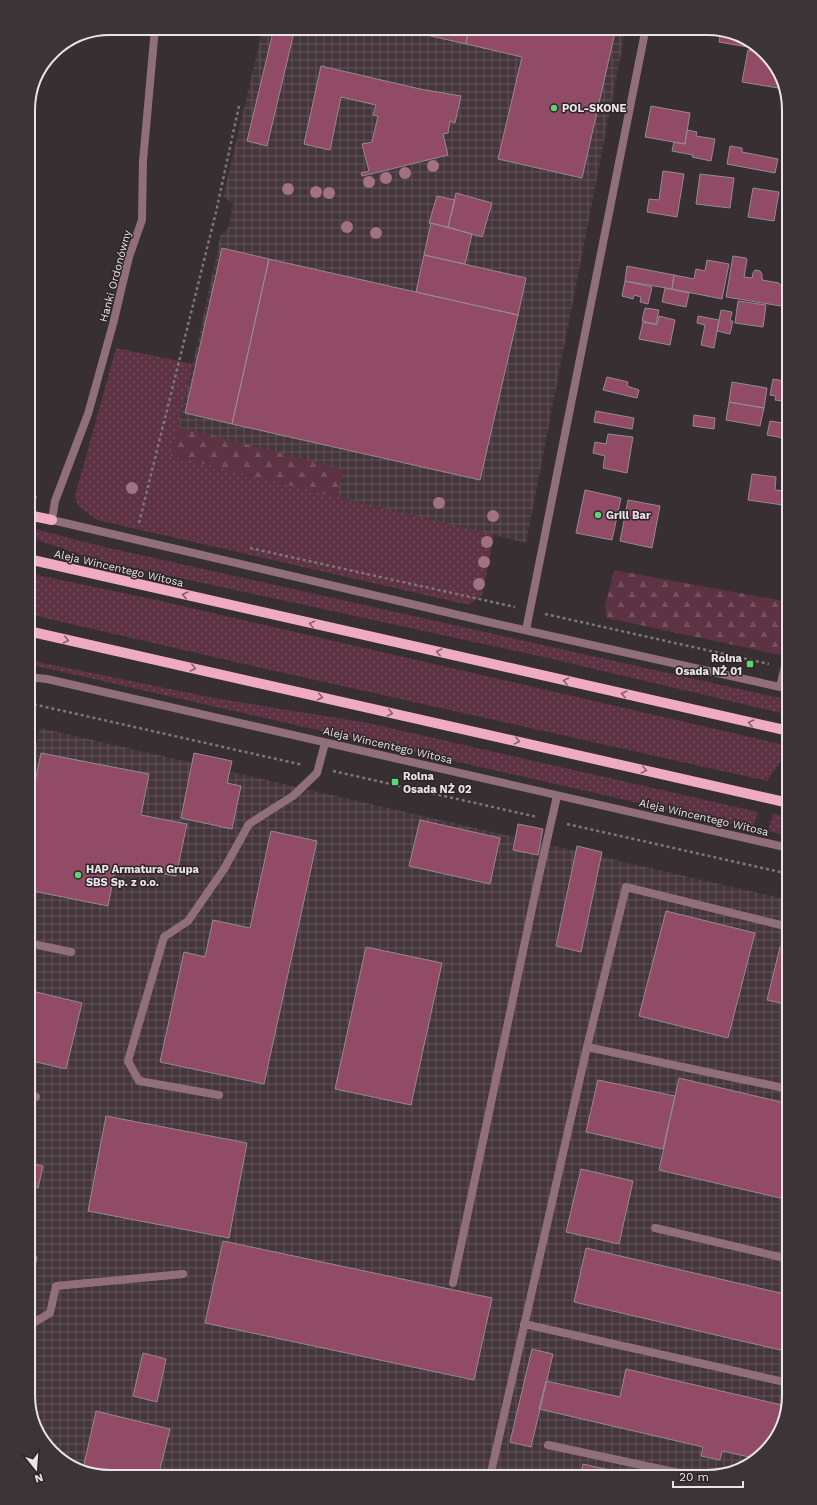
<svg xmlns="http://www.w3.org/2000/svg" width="817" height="1505" font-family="'Work Sans',sans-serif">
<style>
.industrial{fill:url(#industrial-grid)}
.grass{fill:url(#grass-dots)}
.forest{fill:url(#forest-firs)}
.building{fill:#914b66;stroke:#958b8e}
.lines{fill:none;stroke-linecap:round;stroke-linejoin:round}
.path{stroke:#7e7678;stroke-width:2.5;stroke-dasharray:3 3;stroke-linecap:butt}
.service{stroke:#906f7a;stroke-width:8}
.minor{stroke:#906f7a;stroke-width:8}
.primary{stroke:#eeabc2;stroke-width:10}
.tree{fill:#a27182}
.oneway{stroke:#84616d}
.poi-dot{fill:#5ad56f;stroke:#2d2527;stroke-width:1.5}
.labels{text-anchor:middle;stroke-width:3;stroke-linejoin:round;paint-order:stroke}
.poi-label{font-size:11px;font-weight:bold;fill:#eae4e6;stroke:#2d2527;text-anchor:start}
.street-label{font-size:11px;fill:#eae4e6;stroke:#2d2527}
.rim{fill:none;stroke:#eae4e6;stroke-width:2}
</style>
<defs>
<pattern id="industrial-grid" width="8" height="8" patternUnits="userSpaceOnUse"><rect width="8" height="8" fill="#45363b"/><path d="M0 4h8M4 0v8" fill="none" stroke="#605357"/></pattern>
<pattern id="grass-dots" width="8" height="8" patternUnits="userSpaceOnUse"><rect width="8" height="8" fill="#5d3343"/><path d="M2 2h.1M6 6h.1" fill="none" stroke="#74505e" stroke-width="1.8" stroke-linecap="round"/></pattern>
<pattern id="forest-firs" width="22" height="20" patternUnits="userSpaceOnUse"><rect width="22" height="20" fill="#5d3343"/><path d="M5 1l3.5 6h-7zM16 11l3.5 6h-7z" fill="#74505e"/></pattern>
</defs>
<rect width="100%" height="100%" fill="#372f31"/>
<path class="industrial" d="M263 28H626L526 543 171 456 193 364 221 234 228 229 233 203 223 197Z
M40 728 789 900V1396L775 1440 739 1471 707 1477H105L64 1463 34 1427 28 1395V780Z"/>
<path class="grass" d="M116 348 193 364 171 456 494 535 482 595 469 605 97 520 78 506 75 496Z
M28 527 96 545 789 700V715L548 658 97 560 28 537Z
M28 573 161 601 789 746V750L767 781 253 666 28 614Z
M28 660 214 698 368 723 758 812 753 829 28 664Z
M773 814 789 817V836L768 831Z"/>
<path class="forest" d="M178 427 344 469 337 497 171 456Z
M614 570 789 602V615L780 655 607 618 605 606Z"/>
<path class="building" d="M274 28H295L267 146 247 141Z
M396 28H469L466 44Z
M469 28H616L582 178 498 159 522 57 466 44Z
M721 31 749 42 748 47 719 42Z
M748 50 763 53 783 78 784 89 742 82Z
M321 66 420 89 461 96 455 123 450 121 448 133 443 134 448 155 362 176 361 173 369 171 362 144 372 142 378 116 373 115 376 105 341 97 330 150 304 144Z
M651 106 690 113 685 144 645 137Z
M687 130 697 132 696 136 715 139 711 161 692 157 693 155 672 151 674 142 685 144Z
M730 146 742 148V152L778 159 775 173 727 164Z
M663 171 684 174 677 217 647 212 649 199 659 200Z
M700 174 734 178 730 208 696 204Z
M753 188 779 192 774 221 748 217Z
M456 193 492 203 482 237 448 227Z
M437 196 455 200 448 227 429 223Z
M788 196H789V229L783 228Z
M431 223 472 234 465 264 424 255Z
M222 248 269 259 232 424 185 413Z
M424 255 526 278 518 315 416 292Z
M733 256 746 258 747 260 744 277 752 278 753 273 755 270 760 271 762 274V280L779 283 782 287 781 291 789 293 787 307 726 297Z
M269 259 518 315 480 480 232 424Z
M707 260 729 264 722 299 672 289 674 275 694 279 696 269 705 271Z
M627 266 674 275 672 289 625 281Z
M625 281 652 287 648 304 640 302 641 297 634 295 633 299 622 296Z
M665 288 689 293 686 307 662 302Z
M738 301 766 305 763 327 735 323Z
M645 308 659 310 656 324 642 321Z
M786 308 789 309V319L784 318Z
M721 310 732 312 730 321H733L730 334 717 331Z
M659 316 675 320 670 345 639 339 643 322 657 325Z
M698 316 719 320 714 348 701 345 705 325 697 323Z
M607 377 628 382 627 386 639 390 637 398 603 390Z
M773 379 789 382V398L783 397 782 401 775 400 776 396 770 395Z
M732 382 767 388 764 408 729 402Z
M729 402 764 408 760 426 726 420Z
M596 411 634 418 632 429 594 422Z
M694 415 715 418 714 429 693 426Z
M770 421 789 424V439L767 435Z
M608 434 633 437 627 473 603 468 605 456 593 453 595 442 606 444Z
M752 474 776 477 775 490 785 491 783 505 748 500Z
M585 490 621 498 612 540 576 533Z
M628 500 660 506 652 548 620 541Z
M41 753 149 774 141 815 187 824 176 876 116 865 108 906 28 890V816Z
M194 753 232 761 227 783 241 786 232 829 181 818Z
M420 820 500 838 490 884 409 866Z
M518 824 543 829 538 855 513 850Z
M271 831 317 841 264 1084 160 1062 184 952 205 957 213 920 250 928Z
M577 846 602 852 581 952 556 946Z
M666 911 755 933 728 1038 639 1016Z
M366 947 442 963 411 1105 335 1089Z
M780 947 789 949V1005L767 1000Z
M28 990 82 1003 66 1069 28 1060Z
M679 1078 789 1104V1200L659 1170Z
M598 1080 675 1096 663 1149 586 1132Z
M106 1116 247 1143 229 1238 88 1211Z
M28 1163 43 1166 38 1188 28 1186Z
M581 1169 633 1181 619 1244 566 1232Z
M223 1241 492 1298 474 1380 205 1323Z
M586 1248 789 1295V1352L574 1302Z
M28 1256 37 1257 28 1299Z
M532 1349 553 1354 531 1447 510 1442Z
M143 1353 166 1359 157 1402 133 1396Z
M626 1369 786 1406 775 1440 754 1458 722 1451 720 1460 701 1456 703 1447 539 1409 546 1381 620 1397Z
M96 1411 170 1429 158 1477H105L83 1469Z
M583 1464 640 1477H580Z"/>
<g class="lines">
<path class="path" d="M28 496 39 498
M139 523 216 212 239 106
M250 548 515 607
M545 614 769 664
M28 703 303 765
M333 771 537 817
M567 824 789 874"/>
<path class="service" d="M526 630 644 37
M28 943 71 952
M587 1047 789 1089
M28 1095 36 1097
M219 1095 139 1081 128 1061 164 937 188 921 224 869 249 824 293 796 317 773 325 743
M655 1228 789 1259
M453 1283 538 880 557 796
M524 1324 789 1383
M28 1326 50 1313 56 1286 183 1274
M548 1445 698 1477
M490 1477 587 1047 626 887 789 927"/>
<path class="minor" d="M155 28 143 161 142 220 129 257 113 324 88 414 55 501 52 520 484 621 789 689
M28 677 47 679 789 848
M780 687 789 649"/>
<path class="primary" d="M28 515 52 520
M28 559 789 731
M28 631 789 803"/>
</g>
<g class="tree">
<circle cx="433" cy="166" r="6"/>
<circle cx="405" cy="173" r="6"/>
<circle cx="386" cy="178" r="6"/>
<circle cx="369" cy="182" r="6"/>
<circle cx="288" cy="189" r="6"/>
<circle cx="316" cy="192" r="6"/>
<circle cx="329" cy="193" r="6"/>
<circle cx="347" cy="227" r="6"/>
<circle cx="376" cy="233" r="6"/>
<circle cx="132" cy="488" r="6"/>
<circle cx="439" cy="503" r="6"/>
<circle cx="493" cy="516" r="6"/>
<circle cx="487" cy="542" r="6"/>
<circle cx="484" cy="562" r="6"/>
<circle cx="479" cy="584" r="6"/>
</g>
<defs><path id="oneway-chevron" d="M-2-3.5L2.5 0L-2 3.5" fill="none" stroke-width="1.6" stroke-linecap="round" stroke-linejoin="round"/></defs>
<g class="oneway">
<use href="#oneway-chevron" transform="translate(185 595) rotate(-167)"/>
<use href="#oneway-chevron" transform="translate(312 624) rotate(-167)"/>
<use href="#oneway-chevron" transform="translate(66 640) rotate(13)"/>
<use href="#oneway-chevron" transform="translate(439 652) rotate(-167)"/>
<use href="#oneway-chevron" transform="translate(193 668) rotate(13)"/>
<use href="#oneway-chevron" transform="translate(566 681) rotate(-167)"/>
<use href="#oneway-chevron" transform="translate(624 694) rotate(-167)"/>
<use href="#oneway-chevron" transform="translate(320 697) rotate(13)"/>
<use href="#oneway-chevron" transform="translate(390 713) rotate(13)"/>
<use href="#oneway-chevron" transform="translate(751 723) rotate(-167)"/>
<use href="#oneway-chevron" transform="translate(517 741) rotate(13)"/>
<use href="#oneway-chevron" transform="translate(644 770) rotate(13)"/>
</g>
<g class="poi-dot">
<circle cx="554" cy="108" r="4"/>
<circle cx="598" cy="515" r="4"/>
<rect x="746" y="660" width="8" height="8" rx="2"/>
<rect x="391" y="778" width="8" height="8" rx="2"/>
<circle cx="78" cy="875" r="4"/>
</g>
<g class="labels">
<g class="poi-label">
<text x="562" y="112">POL-SKONE</text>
<text x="606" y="519">Grill Bar</text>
<text x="742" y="662" text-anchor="end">Rolna<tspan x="742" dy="13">Osada NŻ 01</tspan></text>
<text x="403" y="780">Rolna<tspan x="403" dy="13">Osada NŻ 02</tspan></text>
<text x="86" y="873">HAP Armatura Grupa<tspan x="86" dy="13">SBS Sp. z o.o.</tspan></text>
</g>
<g class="street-label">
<text transform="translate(115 276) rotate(-75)" y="4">Hanki Ordonówny</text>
<text transform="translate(119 568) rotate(13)" y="4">Aleja Wincentego Witosa</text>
<text transform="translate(388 745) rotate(13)" y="4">Aleja Wincentego Witosa</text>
<text transform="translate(704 817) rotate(13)" y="4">Aleja Wincentego Witosa</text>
</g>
</g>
<path d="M0 0H817V1505H0ZM110 35H707A75 75 0 0 1 782 110V1395A75 75 0 0 1 707 1470H110A75 75 0 0 1 35 1395V110A75 75 0 0 1 110 35Z" fill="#3c3436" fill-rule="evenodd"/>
<path class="rim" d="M110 35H707A75 75 0 0 1 782 110V1395A75 75 0 0 1 707 1470H110A75 75 0 0 1 35 1395V110A75 75 0 0 1 110 35Z"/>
<g transform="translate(36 1469) rotate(163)" stroke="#2d2527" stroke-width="3" paint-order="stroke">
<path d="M0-3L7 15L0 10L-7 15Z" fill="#eae4e6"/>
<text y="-6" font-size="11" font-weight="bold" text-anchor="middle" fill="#eae4e6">N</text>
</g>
<path d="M673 1481v6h70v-6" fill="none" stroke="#eae4e6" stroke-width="2"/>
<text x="679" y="1481" font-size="12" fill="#eae4e6" stroke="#2d2527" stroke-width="3" paint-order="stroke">20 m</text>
</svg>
